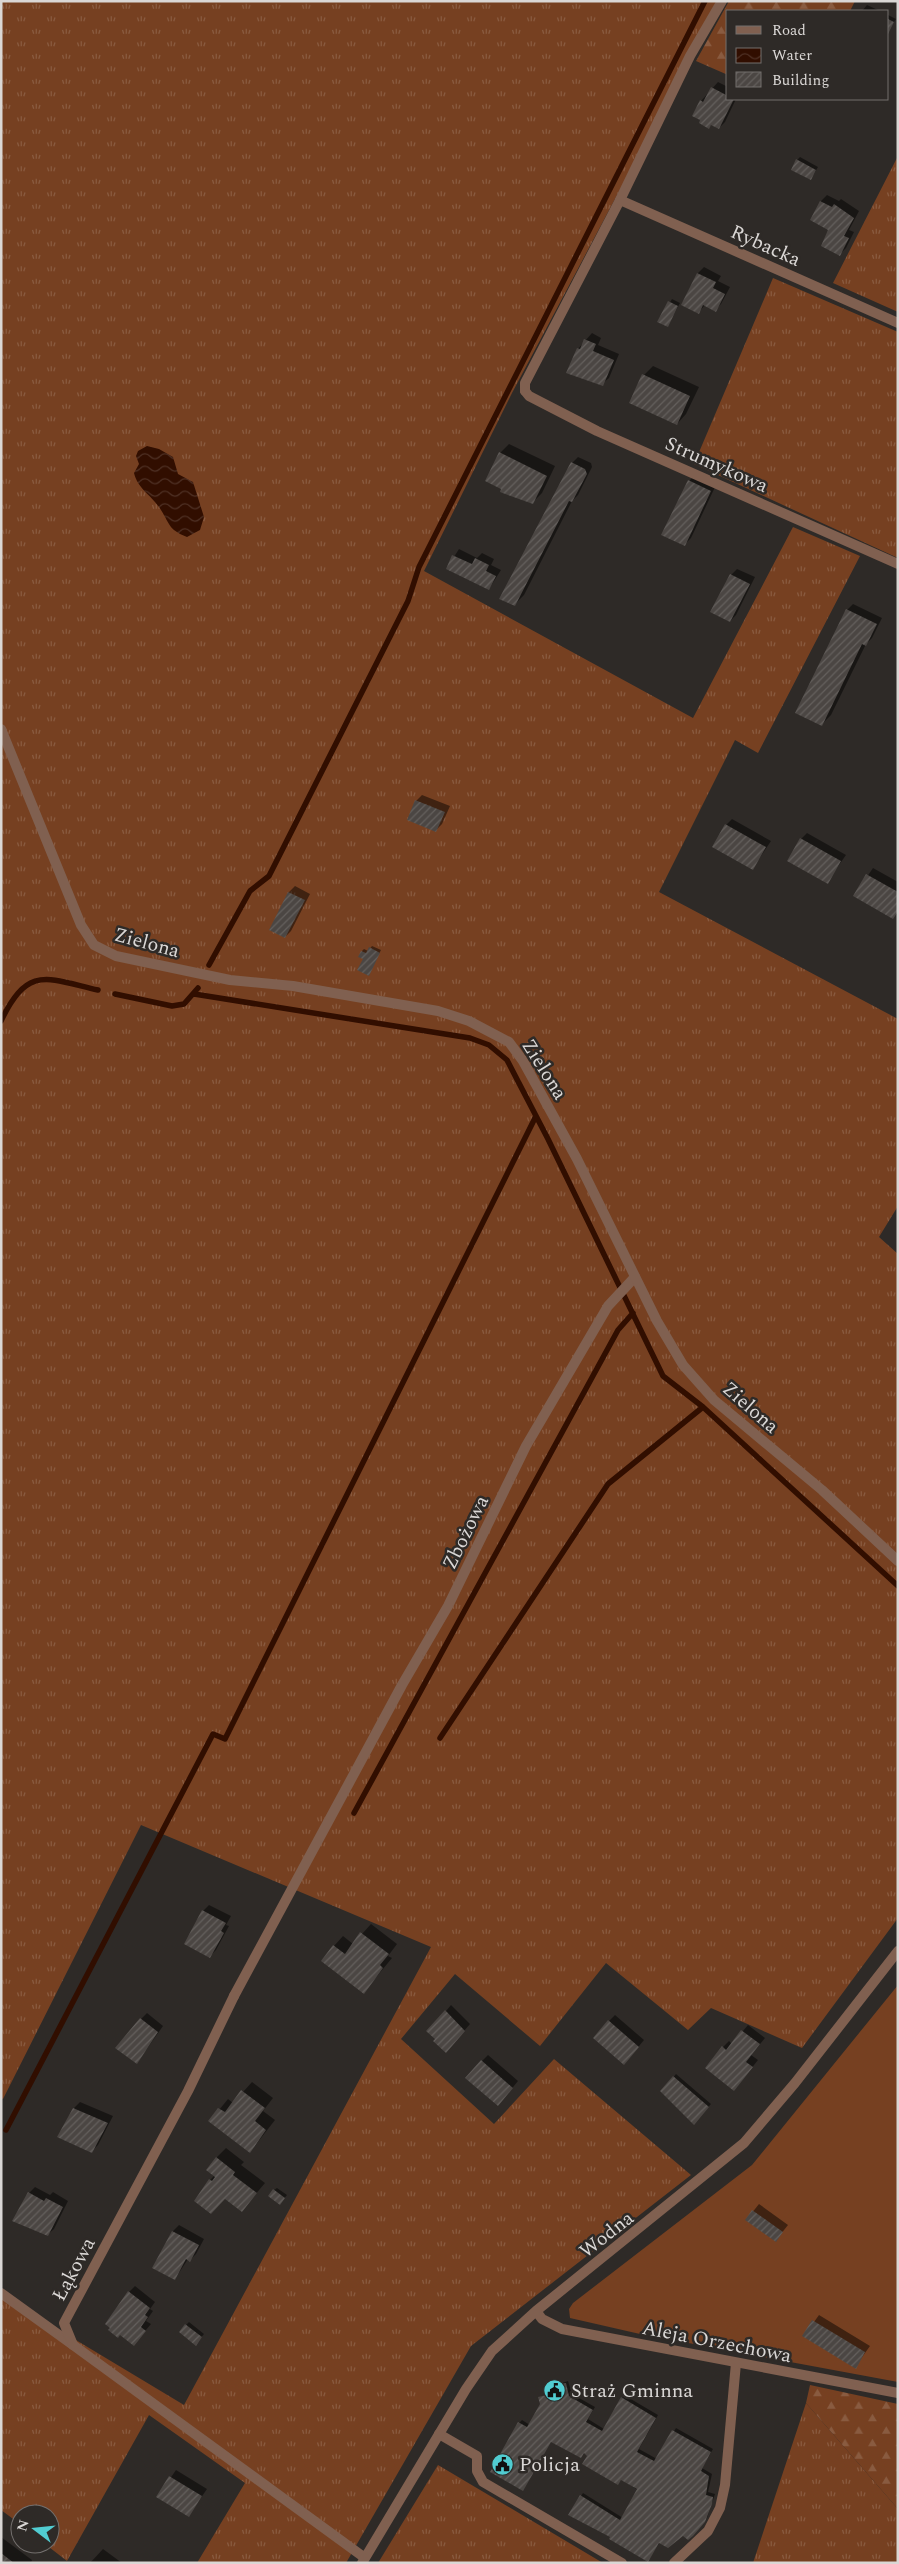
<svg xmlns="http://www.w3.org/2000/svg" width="899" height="2564" font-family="Spectral,serif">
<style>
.grass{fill:url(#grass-tufts)}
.forest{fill:url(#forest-firs)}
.pitch{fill:#764021}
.water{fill:url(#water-waves)}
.shadow{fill:#0007}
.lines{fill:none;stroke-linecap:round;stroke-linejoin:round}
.stream{stroke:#310e00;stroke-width:5.5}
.building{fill:url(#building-hatch)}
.lane{stroke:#806050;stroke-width:10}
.street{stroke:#806050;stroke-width:10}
.labels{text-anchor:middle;stroke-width:5;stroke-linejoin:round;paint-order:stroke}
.street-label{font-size:20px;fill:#dad7d5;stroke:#2e2a27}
.poi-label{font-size:20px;fill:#dad7d5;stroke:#2e2a27;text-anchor:start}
</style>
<defs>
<pattern id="grass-tufts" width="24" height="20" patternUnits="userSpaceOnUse" patternTransform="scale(1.25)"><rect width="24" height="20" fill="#764021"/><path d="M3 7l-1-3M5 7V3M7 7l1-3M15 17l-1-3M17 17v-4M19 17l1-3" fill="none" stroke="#895b40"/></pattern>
<pattern id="forest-firs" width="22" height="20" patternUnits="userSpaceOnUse" patternTransform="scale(1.25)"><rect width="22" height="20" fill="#764021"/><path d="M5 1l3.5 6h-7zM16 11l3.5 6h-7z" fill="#895b40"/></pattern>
<pattern id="water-waves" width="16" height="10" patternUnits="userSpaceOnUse" patternTransform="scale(1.25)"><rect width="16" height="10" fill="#310e00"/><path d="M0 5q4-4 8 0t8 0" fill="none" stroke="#4e3024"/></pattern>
<pattern id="building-hatch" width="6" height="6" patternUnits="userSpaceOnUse" patternTransform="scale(1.25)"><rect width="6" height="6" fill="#4b4643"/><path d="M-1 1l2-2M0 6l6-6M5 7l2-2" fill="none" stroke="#64605d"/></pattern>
</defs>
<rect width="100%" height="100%" fill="#2e2a27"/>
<path class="grass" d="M1 1H720L512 393 424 571 693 718 793 527 860 556 758 753 735 740 659 892 898 1019V1206L879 1237 898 1254V1918L802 2048 711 2008 688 2030 606 1963 540 2046 455 1974 401 2039 494 2124 554 2059 691 2175 471 2346 346 2563H197L245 2483 149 2415 67 2561 45 2544H50V2514H20V2524L1 2510V2295L184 2405 431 1947 141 1825 3 2099 1 2098Z
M898 156V312L833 283Z
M773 278 898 332V558L694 464Z
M806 2403 898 2509V2563H753Z
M438 2465 603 2563H378Z"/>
<path class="forest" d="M729 1H855L850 11H728V75L696 61Z
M810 2385 898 2404V2509L806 2403Z"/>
<path class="pitch" d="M898 1985V2382L640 2334 570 2318 569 2309 573 2303 752 2165Z"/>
<path class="water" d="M147 446 159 449 173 457 178 474 193 482 204 517 200 530 187 537C167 529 170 523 159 507 150 494 138 489 134 473L139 464 136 456 138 451Z"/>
<path class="shadow" d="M867 5 880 11H862Z
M888 15 896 19 888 31Z
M718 82 728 87V99H736L725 122 719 128 712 124 709 127 701 101Z
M800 157 818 167 811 179 797 160Z
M827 195 839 201 841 199 859 211 849 230 854 232 846 248 840 254 830 229 811 220 821 201Z
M704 267 721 276 718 281 730 287 721 304 715 310 705 305 698 313 682 304 698 273Z
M672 299 680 303 668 325 659 321Z
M592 333 601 338 598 345 619 354 609 378 602 384 578 349Z
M653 366 699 387 686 414 677 424 644 375Z
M509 444 555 466 542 493 532 503 501 491 500 453Z
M578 457 591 463 592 467 578 495 572 501 524 595 515 604 572 463Z
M695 475 716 485 691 538 685 544 689 481Z
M459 549 477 558 482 553 494 559 491 565 501 570 489 589 447 568Z
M737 569 755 577 736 615 730 621 712 612 731 575Z
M853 604 882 618 872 638 866 644 831 715 821 725 847 610Z
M422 795 450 806 442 824 436 830 416 801Z
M732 819 771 841 753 868 726 825Z
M807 833 846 855 827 882 801 839Z
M873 868 898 882V913L893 918 854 896Z
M295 886 310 894 291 931 285 937 271 929 289 892Z
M372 946 381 950 368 975 362 951 364 949 368 951Z
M209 1905 231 1916 226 1925 229 1926 216 1950 210 1956 203 1911Z
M371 1924 397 1944 388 1956 392 1958 364 1992 334 1946 343 1936 353 1944Z
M451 2005 470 2024 452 2045 436 2039 446 2011Z
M147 2013 163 2026 137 2063 141 2019Z
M615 2015 644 2040 630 2057 609 2021Z
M748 2025 765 2038 751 2055 758 2060 734 2090 723 2047 729 2041 732 2044Z
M488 2055 518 2081 504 2098 482 2061Z
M676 2074 711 2104 694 2123 662 2091Z
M252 2082 273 2098 263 2111 275 2120 250 2152 210 2121 228 2099 233 2103Z
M80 2102 113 2116 98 2145 92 2151 74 2108Z
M226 2148 244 2162 241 2165 265 2183 242 2210 210 2180 215 2175 217 2157Z
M35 2187 50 2195 53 2192 68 2201 54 2229 47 2235 29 2193Z
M277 2188 287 2195 282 2201 274 2190Z
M759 2204 788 2225 776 2240 747 2219Z
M179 2225 204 2239 196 2254 190 2260 188 2259 175 2279 154 2268 173 2231Z
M135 2286 155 2302 150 2309 153 2311 146 2321 151 2324 134 2344 120 2333 129 2292Z
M819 2315 870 2346 855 2367 804 2336Z
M189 2322 204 2334 198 2341 186 2325Z
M568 2381 572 2394 595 2407 588 2419 604 2429 624 2395 658 2415 639 2449 657 2459 676 2428 713 2449 702 2468 712 2474 708 2492 715 2494 707 2518 688 2538 683 2534 660 2542 648 2560 612 2537 581 2496 583 2493 623 2518 639 2491 622 2479 618 2483 584 2452 551 2441 492 2471 519 2423 522 2420 530 2425 542 2404 540 2398 548 2394 547 2388Z
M176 2470 207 2489 189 2515 158 2496Z
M1 2537 32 2560 31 2563H1Z
M103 2549 122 2563H90Z"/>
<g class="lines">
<path class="stream" d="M209 965 250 891 269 876 408 601 419 567 705 1
M115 994 172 1006 184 1004 198 988
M194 994 470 1038 489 1045 507 1060 548 1139 663 1376 703 1407 898 1586
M1 1021C28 965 46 978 98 990
M440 1738 608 1484 703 1407
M354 1813 618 1330 633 1313
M6 2130 213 1734 225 1739 536 1116"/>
</g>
<path class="building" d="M888 19 894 22 888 34Z
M711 87 728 96V99H734L719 129 711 125 709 129 699 123 700 120 692 116 700 100 703 102Z
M796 159 816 170 811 180 791 170Z
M820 201 832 207 834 204 854 218 844 236 849 238 840 256 821 246 828 230 810 220Z
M697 273 716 282 713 288 725 294 716 312 703 305 699 314 681 305Z
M668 301 678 306 668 327 657 322Z
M584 339 596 344 593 351 614 360 603 386 566 373 577 348 580 349Z
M642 374 690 396 677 425 629 403Z
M499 452 547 476 533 504 500 492 501 489 485 481Z
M571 462 585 469 587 474 572 502 569 501 515 606 499 599Z
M688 480 711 491 685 546 661 535Z
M452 555 472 564 475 558 489 565 486 571 496 576 489 590 446 569Z
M730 574 750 584 730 622 710 612Z
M846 609 877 624 866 646 862 644 822 726 795 713Z
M415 800 445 812 436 832 407 820Z
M725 824 766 847 753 870 712 847Z
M800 838 841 861 828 884 787 861Z
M866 874 898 892V912L893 919 853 896Z
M288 892 305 900 285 938 269 930Z
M369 947 380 953 369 976 357 970 363 959 358 957 361 951 366 953Z
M202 1910 226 1923 221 1931 224 1933 210 1958 184 1944Z
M360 1932 389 1954 380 1965 383 1968 364 1994 321 1961 333 1945 345 1954Z
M445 2010 465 2031 446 2053 433 2041 435 2039 426 2031Z
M140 2018 158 2032 137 2064 115 2048Z
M608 2020 639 2047 624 2065 593 2038Z
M741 2030 760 2044 746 2062 753 2067 734 2091 705 2068 722 2046 726 2050Z
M481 2060 513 2088 498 2106 465 2078Z
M673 2076 709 2107 694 2125 660 2091Z
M241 2090 265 2108 255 2121 266 2130 250 2153 208 2121 218 2108 225 2112Z
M73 2108 108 2123 92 2153 57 2137Z
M216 2157 235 2172 233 2175 257 2193 242 2212 225 2199 211 2214 194 2201 209 2179 212 2181 215 2177 206 2170Z
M273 2189 285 2198 280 2205 268 2196Z
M28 2192 44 2201 46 2198 63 2207 48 2236 12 2221Z
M752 2210 783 2232 776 2242 745 2220Z
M172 2231 199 2245 190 2262 186 2259 175 2280 152 2268Z
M128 2291 150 2308 145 2315 148 2317 141 2327 146 2331 134 2346 120 2335 118 2338 108 2330 110 2328 105 2324Z
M812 2320 865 2352 856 2369 802 2336Z
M185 2324 202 2337 196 2346 179 2332Z
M566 2383 569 2396 593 2410 586 2422 602 2431 621 2397 656 2418 637 2452 654 2461 672 2430 711 2452 701 2471 709 2476 706 2495 713 2497 712 2504 705 2522 693 2536 688 2540 683 2536 668 2548 659 2543 648 2562 609 2539 610 2537 568 2515 580 2495 620 2520 637 2489 621 2480 618 2485 582 2464 587 2456 584 2453 581 2458 551 2442 523 2491 490 2472 518 2422 527 2427 540 2404 538 2397 547 2395 545 2388Z
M169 2476 202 2496 189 2517 156 2497Z
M1 2553 14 2563H1Z"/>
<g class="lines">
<path class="lane" d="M525 391V383L620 200 690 56 722 1
M234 1996 402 1685 448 1606 526 1446 608 1306 635 1277
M1 2293 73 2345
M439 2434 477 2456V2471L483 2482 622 2563
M674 2563 708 2531 720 2508 725 2485 736 2363"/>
<path class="street" d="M620 200 898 323
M525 391 529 396 597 431 898 564
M1 729 81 925 94 945 116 956 230 980 293 986 438 1011 469 1021 509 1042 523 1061 577 1159 657 1321 683 1365 714 1400 822 1490 898 1561
M234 1996 188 2091 64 2323 73 2345 365 2558
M536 2311 542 2319 562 2329 898 2393
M362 2563 466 2389 492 2351 536 2311 744 2143 795 2083 898 1951"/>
</g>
<defs>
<symbol id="civic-disc" viewBox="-11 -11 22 22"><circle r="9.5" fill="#51ccd1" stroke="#2e2a27"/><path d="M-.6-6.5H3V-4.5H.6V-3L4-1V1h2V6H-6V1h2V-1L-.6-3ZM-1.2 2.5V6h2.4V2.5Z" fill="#111"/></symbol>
</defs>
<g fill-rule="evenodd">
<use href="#civic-disc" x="542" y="2378" width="25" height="25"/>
<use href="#civic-disc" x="490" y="2452" width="25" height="25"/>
</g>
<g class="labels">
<g class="street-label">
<text transform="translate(766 245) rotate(24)" y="7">Rybacka</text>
<text transform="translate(717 464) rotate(24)" y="7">Strumykowa</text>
<text transform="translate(147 942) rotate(15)" y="7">Zielona</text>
<text transform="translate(545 1069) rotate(58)" y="7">Zielona</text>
<text transform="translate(751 1407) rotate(41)" y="7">Zielona</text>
<text transform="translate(465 1532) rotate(-64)" y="7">Zbożowa</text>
<text transform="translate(606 2234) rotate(-38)" y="7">Wodna</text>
<text transform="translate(73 2269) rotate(-62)" y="7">Łąkowa</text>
<text transform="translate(717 2341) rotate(11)" y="7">Aleja Orzechowa</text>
</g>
<g class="poi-label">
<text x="571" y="2397">Straż Gminna</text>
<text x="519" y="2471">Policja</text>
</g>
</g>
<rect width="899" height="2564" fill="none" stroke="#dad7d5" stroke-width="5"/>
<rect x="726" y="10" width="162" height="90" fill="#2e2a27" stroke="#736f6d"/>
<rect x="736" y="26" width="25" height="8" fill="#806050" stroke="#736f6d"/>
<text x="772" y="35" font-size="15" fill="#dad7d5">Road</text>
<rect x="736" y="48" width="25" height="15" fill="url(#water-waves)" stroke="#736f6d"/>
<text x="772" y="60" font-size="15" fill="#dad7d5">Water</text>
<rect x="736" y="72" width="25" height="15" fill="url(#building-hatch)" stroke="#736f6d"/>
<text x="772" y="85" font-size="15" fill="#dad7d5">Building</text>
<g transform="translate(35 2529) rotate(286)"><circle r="24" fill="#2e2a27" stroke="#736f6d"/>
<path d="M0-4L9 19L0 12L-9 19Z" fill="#51ccd1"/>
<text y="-8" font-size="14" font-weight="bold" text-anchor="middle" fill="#dad7d5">N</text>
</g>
</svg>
